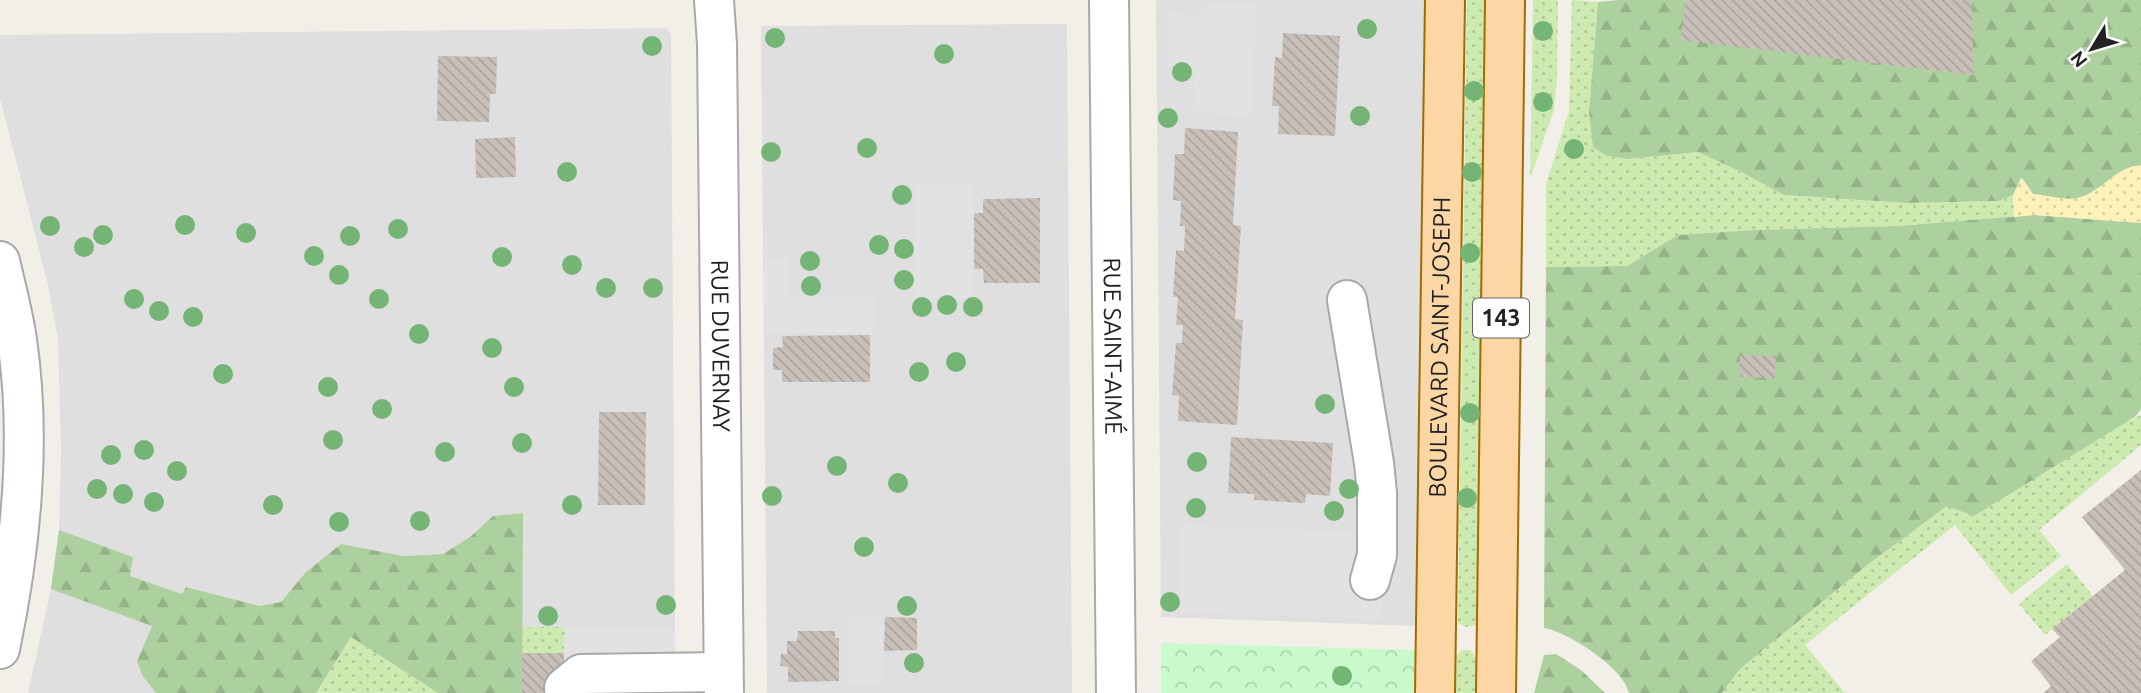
<svg xmlns="http://www.w3.org/2000/svg" width="2141" height="693" font-family="Ubuntu,sans-serif">
<style>
.residential{fill:#e0dfdf}
.grass{fill:url(#grass-dots)}
.forest{fill:url(#forest-firs)}
.sand{fill:url(#sand-dots)}
.park{fill:url(#park-crowns)}
.parking{fill:#e2e2e2}
.building{fill:url(#building-back-hatch)}
.lines{fill:none;stroke-linecap:round;stroke-linejoin:round}
.minor-casing{stroke:#a9a9a9;stroke-width:42}
.major-casing{stroke:#a06b00;stroke-width:42}
.minor{stroke:#fff;stroke-width:38}
.major{stroke:#fcd6a4;stroke-width:38}
.tree{fill:#74b475}
.labels{text-anchor:middle;stroke-width:5;stroke-linejoin:round;paint-order:stroke}
.shield{fill:#fff;stroke:#646464;stroke-width:2}
.shield-label{font-size:23px;font-weight:bold;fill:#222}
.street-label{font-size:24px;fill:#222;stroke:#fff}
</style>
<defs>
<pattern id="grass-dots" width="8" height="8" patternUnits="userSpaceOnUse" patternTransform="scale(1.75)"><rect width="8" height="8" fill="#cdebb0"/><path d="M2 2h.1M6 6h.1" fill="none" stroke="#b0c997" stroke-width="1.8" stroke-linecap="round"/></pattern>
<pattern id="forest-firs" width="22" height="20" patternUnits="userSpaceOnUse" patternTransform="scale(1.75)"><rect width="22" height="20" fill="#add19e"/><path d="M5 1l3.5 6h-7zM16 11l3.5 6h-7z" fill="#95b388"/></pattern>
<pattern id="sand-dots" width="8" height="8" patternUnits="userSpaceOnUse" patternTransform="scale(1.75)"><rect width="8" height="8" fill="#fff1ba"/><path d="M2 2h.1M6 6h.1" fill="none" stroke="#dacea0" stroke-width="1.8" stroke-linecap="round"/></pattern>
<pattern id="park-crowns" width="20" height="18" patternUnits="userSpaceOnUse" patternTransform="scale(1.75)"><rect width="20" height="18" fill="#c8facc"/><path d="M2 6a3 3 0 1 1 6 0M12 15a3 3 0 1 1 6 0" fill="none" stroke="#acd6af"/></pattern>
<pattern id="building-back-hatch" width="6" height="6" patternUnits="userSpaceOnUse" patternTransform="scale(1.75)"><rect width="6" height="6" fill="#c7bfb8"/><path d="M-1 5l2 2M0 0l6 6M5-1l2 2" fill="none" stroke="#aba49e"/></pattern>
</defs>
<rect width="100%" height="100%" fill="#f2efe9"/>
<path class="residential" d="M1156 0H1425L1416 626 1161 617Z
M1067 24 1072 693H767L761 26Z
M667 28 671 35 675 628 522 627V513L493 516 470 537 443 554 403 556 316 693H28L51 589 59 530 61 451 58 339 48 285 0 98V35Z"/>
<path class="grass" d="M1467 0H1486L1477 625 1466 627 1458 623Z
M1533 0H1558L1557 80 1554 110 1530 179Z
M1572 0 1598 2 1589 111 1607 156 1628 159 1698 152 1741 172 1785 195 1907 203 1999 201 2013 195 2014 217 1897 226 1753 230 1678 235 1627 266 1546 267V184L1569 111Z
M2141 415V445L2039 530 2061 556 2011 595 1955 525 1805 645 1845 693H1722L1740 669 1866 566 1947 506Z
M2067 564 2093 596 2045 635 2019 604Z
M522 627H565L564 653H522Z
M351 637 438 693H316Z
M1462 650H1470L1476 657V693H1456V656Z"/>
<path class="forest" d="M1619 0H2141V165C2115 167 2102 192 2078 198 2067 201 2045 195 2033 194L2022 178 2013 195 1999 201 1907 203 1784 195 1741 172 1698 152 1628 159 1607 156 1593 147 1589 111 1598 2Z
M2035 215 2141 223V409L2136 416 1974 516 1947 506 1866 566 1740 669 1722 693H1629C1624 668 1568 632 1544 628L1546 267 1627 266 1678 235 1753 230 1897 226Z
M523 513 522 693H438L351 637 316 693H156L142 675 137 661 152 626 51 589 59 530 133 557 130 576 182 594 186 587 260 606 281 602 306 572 341 544 403 556 443 554 470 537 493 516Z
M1556 654 1581 670 1605 693H1534L1544 655Z"/>
<path class="sand" d="M2141 165V223L2035 215 2014 217 2013 195 2021 178 2033 194C2045 195 2067 201 2078 198 2102 192 2116 167 2141 165Z"/>
<path class="park" d="M1161 643 1416 650V693H1161Z"/>
<path class="parking" d="M1205 5H1257L1251 117 1193 112 1194 71 1191 67 1167 66 1168 13 1198 15Z
M914 183H974V298L914 299Z
M764 258H788L790 295 875 296V333L764 332Z
M1179 525 1358 532 1357 553 1383 556 1382 619 1180 613Z
M848 616H883L881 684 847 683Z
M565 627 675 628 676 693H564Z"/>
<path class="building" d="M1685 0H1972L1973 75 1681 40Z
M1283 33 1340 36 1335 136 1278 134 1279 106H1272L1275 57 1282 58Z
M438 56 497 57 496 94H490L489 122 437 121Z
M1185 128 1238 132 1233 225 1241 226 1235 319 1243 320 1237 425 1178 421 1179 396 1172 395 1176 343H1182L1183 325H1176L1178 297H1173L1176 250 1184 251 1185 226H1180L1181 201 1173 200 1175 154H1184Z
M515 137 516 177 476 178 475 139Z
M1040 198V283H984L983 269H974V213H983V199Z
M870 335V382H782V370H773V348L783 347 782 336Z
M1740 355 1776 356 1775 378 1740 377Z
M599 412H646L645 505H598Z
M1231 437 1333 443 1330 496 1306 494 1305 503 1254 500V494L1228 493Z
M2141 470V693H2043L2051 686 2031 661 2060 637 2052 629 2125 570 2082 517Z
M885 617 917 618V650L884 651Z
M798 631H835V638H839V681L788 682V667L780 666 781 654H787V641H797Z
M522 653H564V693H522Z"/>
<g class="lines">
<defs>
<g id="minor">
<path id="s1" d="M714 0 717 44 724 693"/>
<path id="s2" d="M1109 0 1116 693"/>
<path d="M0 261C6 287 13 313 17 340 32 442 21 548 0 649"/>
<path d="M1347 300 1374 463 1377 493V555L1370 580"/>
<path d="M564 688 581 674 723 672"/>
</g>
<g id="major">
<path id="s3" d="M1435 693 1445 0"/>
<path d="M1496 693 1505 0"/>
</g>
</defs>
<use href="#minor" class="minor-casing"/>
<use href="#major" class="major-casing"/>
<use href="#minor" class="minor"/>
<use href="#major" class="major"/>
</g>
<g class="tree">
<circle cx="1367" cy="29" r="10"/>
<circle cx="1543" cy="31" r="10"/>
<circle cx="775" cy="38" r="10"/>
<circle cx="652" cy="46" r="10"/>
<circle cx="944" cy="54" r="10"/>
<circle cx="1182" cy="72" r="10"/>
<circle cx="1474" cy="91" r="10"/>
<circle cx="1543" cy="102" r="10"/>
<circle cx="1360" cy="116" r="10"/>
<circle cx="1168" cy="118" r="10"/>
<circle cx="867" cy="148" r="10"/>
<circle cx="1574" cy="149" r="10"/>
<circle cx="771" cy="152" r="10"/>
<circle cx="567" cy="172" r="10"/>
<circle cx="1472" cy="172" r="10"/>
<circle cx="902" cy="195" r="10"/>
<circle cx="185" cy="225" r="10"/>
<circle cx="50" cy="226" r="10"/>
<circle cx="398" cy="229" r="10"/>
<circle cx="246" cy="233" r="10"/>
<circle cx="103" cy="235" r="10"/>
<circle cx="350" cy="236" r="10"/>
<circle cx="879" cy="245" r="10"/>
<circle cx="84" cy="247" r="10"/>
<circle cx="904" cy="249" r="10"/>
<circle cx="1470" cy="253" r="10"/>
<circle cx="314" cy="256" r="10"/>
<circle cx="502" cy="257" r="10"/>
<circle cx="810" cy="261" r="10"/>
<circle cx="572" cy="265" r="10"/>
<circle cx="339" cy="275" r="10"/>
<circle cx="904" cy="280" r="10"/>
<circle cx="811" cy="286" r="10"/>
<circle cx="606" cy="288" r="10"/>
<circle cx="653" cy="288" r="10"/>
<circle cx="134" cy="299" r="10"/>
<circle cx="379" cy="299" r="10"/>
<circle cx="947" cy="305" r="10"/>
<circle cx="922" cy="307" r="10"/>
<circle cx="973" cy="307" r="10"/>
<circle cx="159" cy="311" r="10"/>
<circle cx="193" cy="317" r="10"/>
<circle cx="419" cy="334" r="10"/>
<circle cx="492" cy="348" r="10"/>
<circle cx="956" cy="362" r="10"/>
<circle cx="919" cy="372" r="10"/>
<circle cx="223" cy="374" r="10"/>
<circle cx="328" cy="387" r="10"/>
<circle cx="514" cy="387" r="10"/>
<circle cx="1325" cy="404" r="10"/>
<circle cx="382" cy="409" r="10"/>
<circle cx="1470" cy="413" r="10"/>
<circle cx="333" cy="440" r="10"/>
<circle cx="522" cy="443" r="10"/>
<circle cx="144" cy="450" r="10"/>
<circle cx="445" cy="452" r="10"/>
<circle cx="111" cy="455" r="10"/>
<circle cx="1197" cy="462" r="10"/>
<circle cx="837" cy="466" r="10"/>
<circle cx="177" cy="471" r="10"/>
<circle cx="898" cy="483" r="10"/>
<circle cx="97" cy="489" r="10"/>
<circle cx="1349" cy="489" r="10"/>
<circle cx="123" cy="494" r="10"/>
<circle cx="772" cy="496" r="10"/>
<circle cx="1467" cy="498" r="10"/>
<circle cx="154" cy="502" r="10"/>
<circle cx="273" cy="505" r="10"/>
<circle cx="572" cy="505" r="10"/>
<circle cx="1196" cy="508" r="10"/>
<circle cx="1334" cy="511" r="10"/>
<circle cx="420" cy="521" r="10"/>
<circle cx="339" cy="522" r="10"/>
<circle cx="864" cy="547" r="10"/>
<circle cx="1170" cy="602" r="10"/>
<circle cx="666" cy="605" r="10"/>
<circle cx="907" cy="606" r="10"/>
<circle cx="548" cy="616" r="10"/>
<circle cx="914" cy="663" r="10"/>
<circle cx="1342" cy="676" r="10"/>
</g>
<g class="labels">
<rect class="shield" x="1473" y="298.5" width="56" height="39" rx="5"/>
<g class="shield-label">
<text x="1501" y="326">143</text>
</g>
<g class="street-label">
<text dy="8" stroke="none"><textPath href="#s1" startOffset="346">RUE DUVERNAY</textPath></text>
<text dy="8" stroke="none"><textPath href="#s2" startOffset="346">RUE SAINT-AIMÉ</textPath></text>
<text dy="8" stroke="none"><textPath href="#s3" startOffset="346">BOULEVARD SAINT-JOSEPH</textPath></text>
</g>
</g>
<g transform="translate(2092 49) rotate(232)" stroke="#ffffff" stroke-width="5" paint-order="stroke">
<path d="M0-5L12 26L0 18L-12 26Z" fill="#222222"/>
<text y="-10" font-size="19" font-weight="bold" text-anchor="middle" fill="#222222">N</text>
</g>
</svg>
